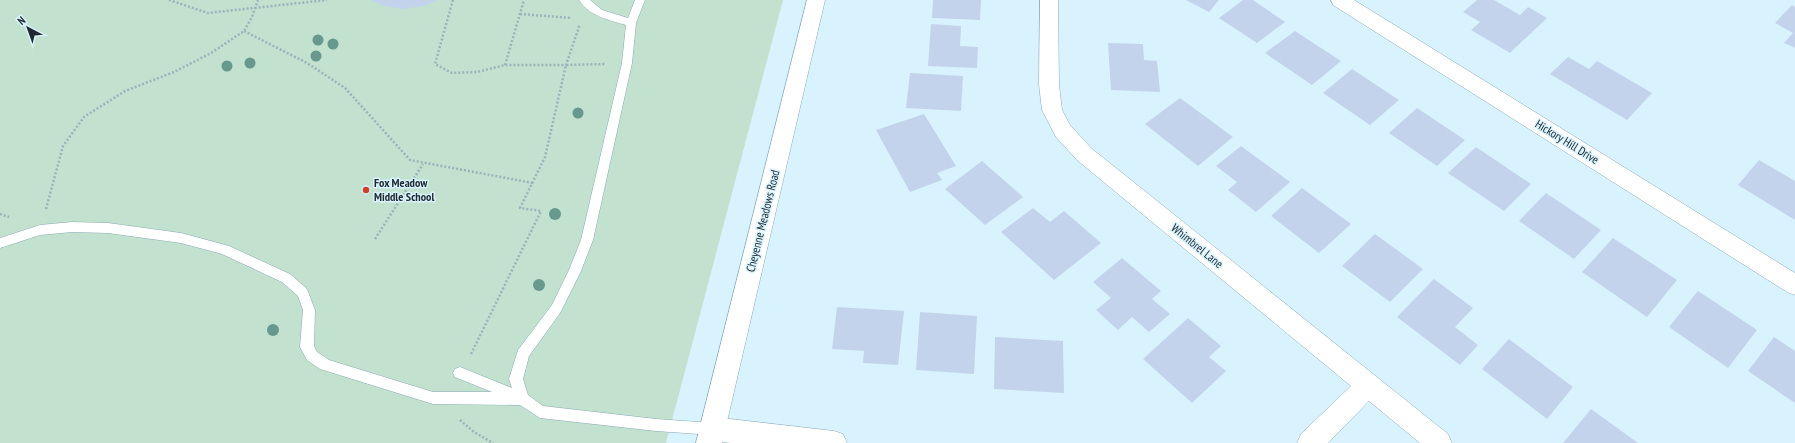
<svg xmlns="http://www.w3.org/2000/svg" width="1795" height="443" font-family="'PT Sans Narrow',sans-serif">
<style>
.green{fill:#c2e1cf}
.building{fill:#c3d3ec}
.lines{fill:none;stroke-linecap:round;stroke-linejoin:round}
.lane-casing{stroke:#8ba9b7;stroke-width:1}
.street-casing{stroke:#8ba9b7;stroke-width:1}
.secondary-casing{stroke:#8ba9b7;stroke-width:1}
.path{stroke:#9cb2bb;stroke-width:2.5;stroke-dasharray:2 2;stroke-linecap:butt}
.lane{fill:#fff;fill-rule:evenodd}
.street{fill:#fff;fill-rule:evenodd}
.secondary{fill:#fff;fill-rule:evenodd}
.tree{fill:#67998f}
.poi-dot{fill:#cc4027;stroke:#d9f3fe;stroke-width:1.5}
.labels{text-anchor:middle;stroke-width:3;stroke-linejoin:round;paint-order:stroke}
.street-label{font-size:12px;fill:#1e2a2f;stroke:#d9f3fe}
.poi-label{font-size:12px;font-weight:bold;fill:#1e2a2f;stroke:#d9f3fe;text-anchor:start}
</style>
<rect width="100%" height="100%" fill="#d9f3fe"/>
<path class="green" d="M0 0H783L666 443H0Z"/>
<path class="building" d="M370 0H438L423 6 404 9 385 6Z
M933 0H981L980 20 932 18Z
M1186 0H1219L1209 12Z
M1243 0H1253L1285 22 1257 43 1219 18Z
M1477 0H1494L1520 15 1528 7 1547 18 1510 53 1471 30 1480 22 1463 12Z
M1792 5 1795 7V48L1784 43 1793 33 1775 23Z
M931 24 961 26 960 46 978 47 977 68 928 66Z
M1295 31 1341 61 1312 85 1265 53Z
M1108 43 1143 44 1144 60 1157 61 1160 92 1111 90Z
M1568 57 1589 69 1597 61 1652 93 1627 120 1550 74Z
M1352 69 1399 100 1370 125 1323 93Z
M910 73 963 76 961 111 906 108Z
M1180 98 1233 137 1198 166 1145 124Z
M1417 108 1465 140 1437 166 1389 133Z
M924 114 956 166 937 173 942 180 910 192 876 130Z
M1241 146 1290 182 1256 212 1228 190 1237 182 1216 166Z
M1476 147 1531 184 1504 211 1448 173Z
M1759 160 1795 181V220L1738 185Z
M982 161 1023 197 985 225 945 189Z
M1302 188 1351 224 1319 253 1271 216Z
M1546 193 1601 230 1574 259 1519 221Z
M1033 208 1050 222 1064 211 1101 243 1054 280 1001 232Z
M1375 234 1423 269 1390 302 1342 266Z
M1613 238 1677 280 1647 317 1582 272Z
M1122 258 1161 291 1152 299 1170 314 1149 332 1132 317 1118 330 1096 310 1111 298 1093 282Z
M1434 279 1473 308 1455 327 1478 345 1460 365 1397 317Z
M1698 291 1757 330 1728 368 1669 327Z
M837 307 904 311 898 365 863 363 864 351 832 349Z
M920 312 977 316 974 374 916 370Z
M1188 318 1221 346 1209 357 1226 371 1192 403 1143 359Z
M995 337 1063 341 1064 393 994 389Z
M1774 337 1795 351V403L1748 371Z
M1509 339 1573 387 1547 419 1482 369Z
M1591 409 1638 443H1563Z"/>
<g class="lines">
<defs>
<path id="lane" d="M579 0H590L602 10 628 18 635 0H645L636 23 632 63 593 240 581 271 560 313 529 356 523 379 528 395 543 406 656 419 713 423 718 424 720 429 718 434 713 435 656 431 540 418 520 405 433 404 320 369 307 360 300 347 303 310 298 296 282 282 222 254 181 243 108 233 72 232 40 235 0 248V238L40 225 72 222 108 223 181 233 229 246 290 274 307 289 315 310 314 346 317 352 329 360 433 392H492L455 377 453 373 455 369 460 367 512 388 509 379 518 350 552 305 569 270 581 240 622 63 626 25C609 20 589 16 579 0Z"/>
<path id="street" d="M1040 0H1058L1059 85 1062 110 1070 125 1091 148 1448 434 1452 443H1420L1369 401 1328 443H1297L1301 434 1351 386 1077 160 1056 137 1042 110 1039 85Z
M1331 0H1354L1795 273V295L1787 292 1333 5Z
M713 417 834 431 843 434 847 443H731L713 441 704 437 700 429 704 421Z"/>
<path id="secondary" d="M807 0H825L722 443H696Z"/>
</defs>
<use href="#lane" class="lane-casing"/>
<use href="#street" class="street-casing"/>
<use href="#secondary" class="secondary-casing"/>
<path class="path" d="M169 0 208 13 327 0
M453 0 435 64 452 73 477 72 505 65H566L580 24
M520 14 572 18
M244 31 307 63 345 88 410 160 533 183
M505 65 524 0
M46 209 63 146 84 117 125 91 174 72 211 53 244 31 252 17 258 0
M0 214 9 217
M375 239 423 164
M471 354 541 211 520 208 545 157 566 65 606 64
M460 420 474 432 493 443"/>
<use href="#lane" class="lane"/>
<use href="#street" class="street"/>
<use href="#secondary" class="secondary"/>
</g>
<g class="tree">
<circle cx="318" cy="40" r="5.5"/>
<circle cx="333" cy="44" r="5.5"/>
<circle cx="316" cy="56" r="5.5"/>
<circle cx="250" cy="63" r="5.5"/>
<circle cx="227" cy="66" r="5.5"/>
<circle cx="578" cy="113" r="5.5"/>
<circle cx="555" cy="214" r="6"/>
<circle cx="539" cy="285" r="6"/>
<circle cx="273" cy="330" r="6"/>
</g>
<circle class="poi-dot" cx="366" cy="190" r="4"/>
<g class="labels">
<g class="street-label">
<text transform="translate(1567 142) rotate(32)" y="4">Hickory Hill Drive</text>
<text transform="translate(763 221) rotate(-76)" y="4">Cheyenne Meadows Road</text>
<text transform="translate(1197 246) rotate(39)" y="4">Whimbrel Lane</text>
</g>
<g class="poi-label">
<text x="374" y="187">Fox Meadow<tspan x="374" dy="14">Middle School</tspan></text>
</g>
</g>
<g transform="translate(28 28) rotate(319)" stroke="#d9f3fe" stroke-width="3" paint-order="stroke">
<path d="M0-3L7 15L0 10L-7 15Z" fill="#1e2a2f"/>
<text y="-6" font-size="11" font-weight="bold" text-anchor="middle" fill="#1e2a2f">N</text>
</g>
</svg>
